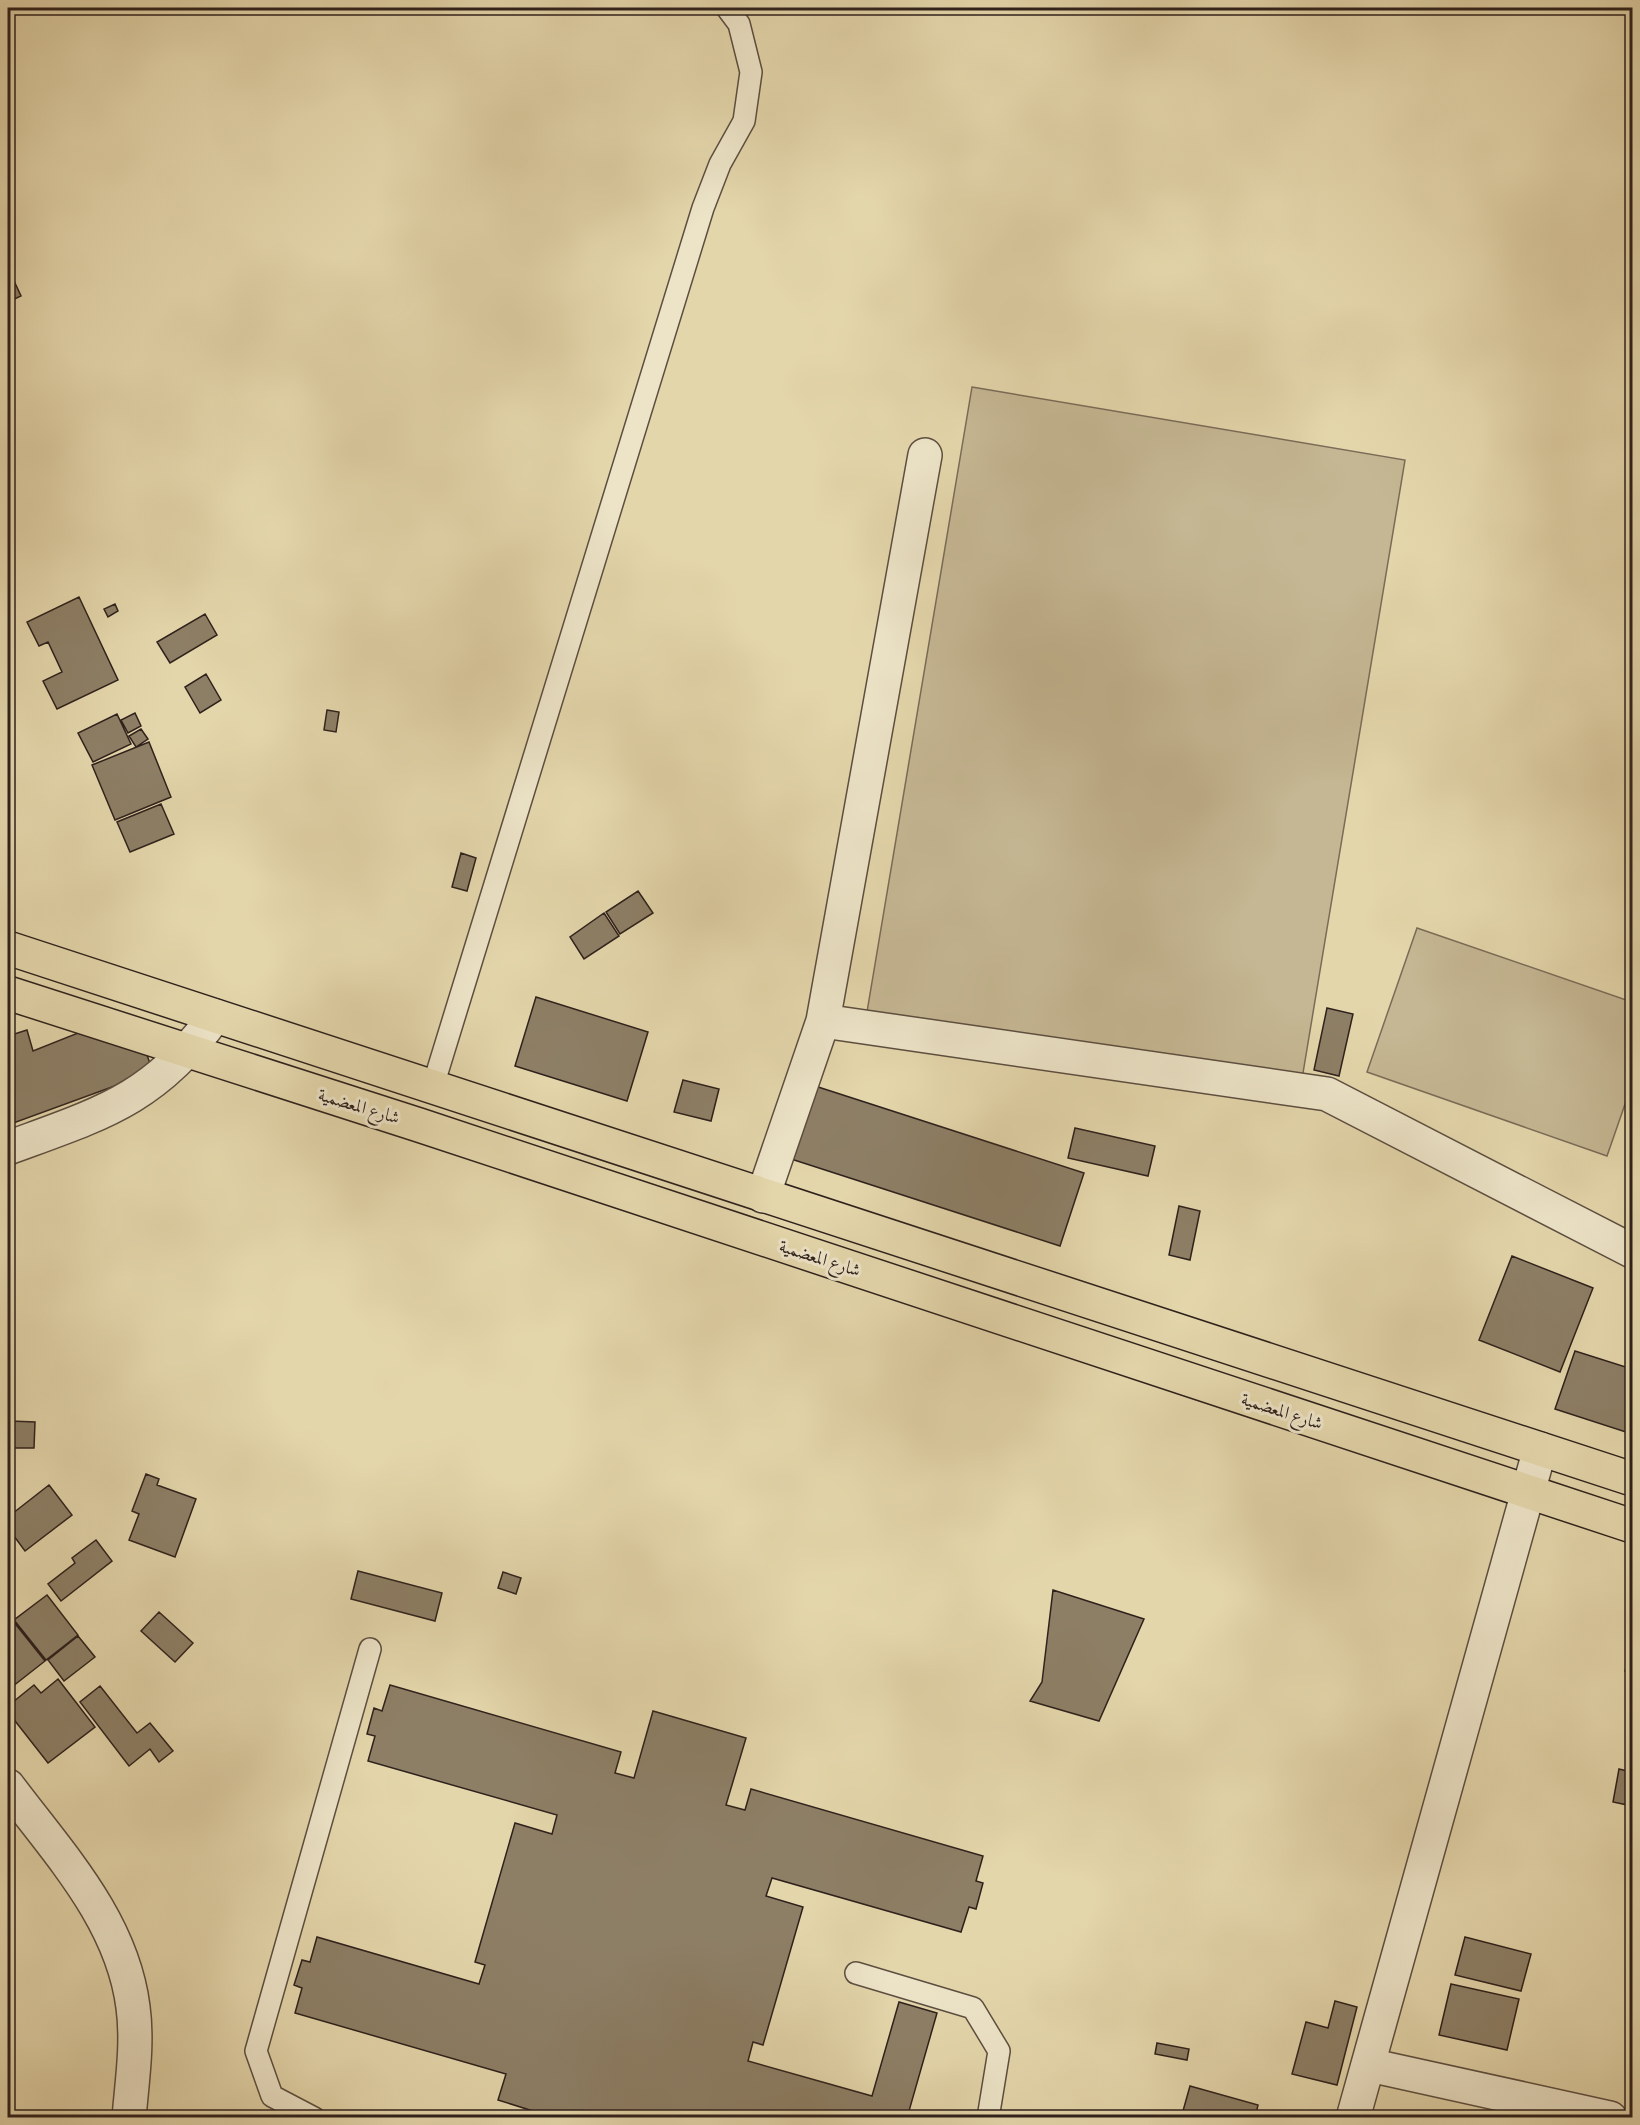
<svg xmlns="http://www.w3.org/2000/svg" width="1640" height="2125" font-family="Vollkorn,Amiri,serif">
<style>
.green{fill:#c5b793;stroke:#7a6c58;stroke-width:1.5}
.building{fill:#8d7f66;stroke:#2e211c;stroke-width:1.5}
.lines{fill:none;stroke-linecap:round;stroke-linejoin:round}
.lane-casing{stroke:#5c4e40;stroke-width:24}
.street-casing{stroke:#5c4e40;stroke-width:36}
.primary-casing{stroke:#2e211c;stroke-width:36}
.lane{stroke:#ede4c8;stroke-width:21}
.street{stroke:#ede4c8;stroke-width:33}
.primary{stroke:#e4d6ab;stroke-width:33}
.labels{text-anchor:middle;stroke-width:6;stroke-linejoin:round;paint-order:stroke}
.street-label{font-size:18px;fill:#2e211c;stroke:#ede4c8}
</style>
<rect width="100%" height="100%" fill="#e4d6ab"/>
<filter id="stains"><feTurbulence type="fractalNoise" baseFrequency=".00333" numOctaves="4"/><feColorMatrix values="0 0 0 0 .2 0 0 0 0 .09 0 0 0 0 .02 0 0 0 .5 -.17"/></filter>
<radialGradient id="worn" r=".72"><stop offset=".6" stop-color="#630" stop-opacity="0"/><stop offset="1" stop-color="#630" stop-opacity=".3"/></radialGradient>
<path class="green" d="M972 387 1405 460 1301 1085 867 1012Z
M1417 928 1632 1002V1084L1607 1156 1367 1072Z"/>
<path class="building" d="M8 268 21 296 8 302Z
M79 597 118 680 57 709 43 681 62 672 48 642 39 646 27 622Z
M115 604 118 611 108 617 104 609Z
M205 614 217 635 170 663 157 642Z
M206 674 221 700 200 713 185 687Z
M327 710 339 712 336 732 324 730Z
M135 713 141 726 128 733 121 720Z
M117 714 131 744 93 762 78 733Z
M141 729 148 739 136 747 129 736Z
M149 742 171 797 115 820 92 765Z
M161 804 174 834 130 852 117 822Z
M461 853 476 858 467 891 452 887Z
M638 891 653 913 620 934 606 912Z
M604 913 619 936 584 959 570 937Z
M536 997 648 1032 627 1101 515 1066Z
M1327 1008 1353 1014 1339 1076 1314 1070Z
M27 1030 33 1051 78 1033 147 1055 153 1072 8 1125V1036Z
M683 1080 719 1089 711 1121 674 1112Z
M812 1085 1084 1173 1060 1246 788 1158Z
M1075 1128 1155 1146 1148 1176 1068 1158Z
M1179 1206 1200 1211 1190 1260 1169 1255Z
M1512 1256 1593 1288 1560 1372 1479 1340Z
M1575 1351 1632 1369V1434L1555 1409Z
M10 1421 35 1422 34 1448H9Z
M146 1474 159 1479 157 1485 196 1499 175 1557 129 1540 139 1514 132 1511Z
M49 1485 72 1515 25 1551 8 1528V1517Z
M96 1540 112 1561 61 1601 48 1584 75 1563 72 1558Z
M358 1571 442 1593 435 1621 351 1599Z
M503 1572 521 1578 516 1594 498 1588Z
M1053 1590 1144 1619 1099 1721 1030 1701 1042 1682Z
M47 1595 78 1635 46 1660 14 1620Z
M159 1612 193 1643 175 1662 141 1631Z
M9 1616 45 1661 8 1690V1617Z
M78 1636 95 1657 64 1681 48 1660Z
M1632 1648V1674L1625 1671Z
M58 1679 95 1727 48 1763 8 1712V1706L34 1685 41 1693Z
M390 1685 621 1752 615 1773 634 1778 653 1711 746 1738 726 1805 745 1810 751 1789 983 1856 976 1881 983 1883 976 1909 969 1907 961 1932 772 1878 766 1896 803 1907 763 2045 753 2042 748 2061 872 2096 899 2002 937 2013 907 2118H555L498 2100 506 2074 295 2013 302 1988 294 1985 302 1960 310 1962 317 1937 479 1984 485 1965 475 1962 515 1823 552 1834 557 1815 368 1761 375 1736 367 1734 374 1708 382 1711Z
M100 1686 137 1733 150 1723 173 1751 159 1762 150 1749 129 1766 80 1702Z
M1619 1769 1632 1772V1806L1613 1802Z
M1465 1937 1531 1954 1521 1991 1455 1975Z
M1451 1984 1519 1999 1507 2050 1439 2035Z
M1335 2001 1357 2007 1337 2085 1292 2074 1306 2022 1328 2028Z
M1157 2043 1189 2049 1187 2060 1155 2054Z
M1190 2086 1258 2105 1255 2118H1181Z"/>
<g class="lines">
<defs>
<path id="lane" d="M432 1089 703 208 720 164 744 121 751 72 739 24 727 8
M856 1973 973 2008 999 2051 988 2118
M314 2118 272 2096 256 2051 370 1649"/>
<path id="street" d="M925 455 823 1021 1327 1094 1632 1251
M8 1148C100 1114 154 1100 215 1016
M763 1196 823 1021
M8 1786C59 1854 122 1920 133 2007 138 2044 132 2081 129 2118
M1369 2065 1610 2118
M1353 2118 1540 1449"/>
<path id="primary" d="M8 948 1632 1479
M8 993 419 1125 1632 1526"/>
</defs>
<use href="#lane" class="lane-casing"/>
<use href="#street" class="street-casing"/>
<use href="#primary" class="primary-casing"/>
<use href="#lane" class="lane"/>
<use href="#street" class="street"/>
<use href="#primary" class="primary"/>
</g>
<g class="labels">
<g class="street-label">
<text transform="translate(359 1106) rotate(17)" y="6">شارع المعضمية</text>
<text transform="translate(820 1258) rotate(18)" y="6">شارع المعضمية</text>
<text transform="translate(1282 1411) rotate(18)" y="6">شارع المعضمية</text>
</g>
</g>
<rect width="1640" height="2125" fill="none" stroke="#e4d6ab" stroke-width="30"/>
<rect x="9" y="9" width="1622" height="2107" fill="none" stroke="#2e211c" stroke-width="3"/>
<rect x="15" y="15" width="1610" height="2095" fill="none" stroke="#2e211c" stroke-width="1.5"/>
<rect width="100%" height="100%" filter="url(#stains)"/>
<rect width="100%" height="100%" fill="url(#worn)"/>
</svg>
